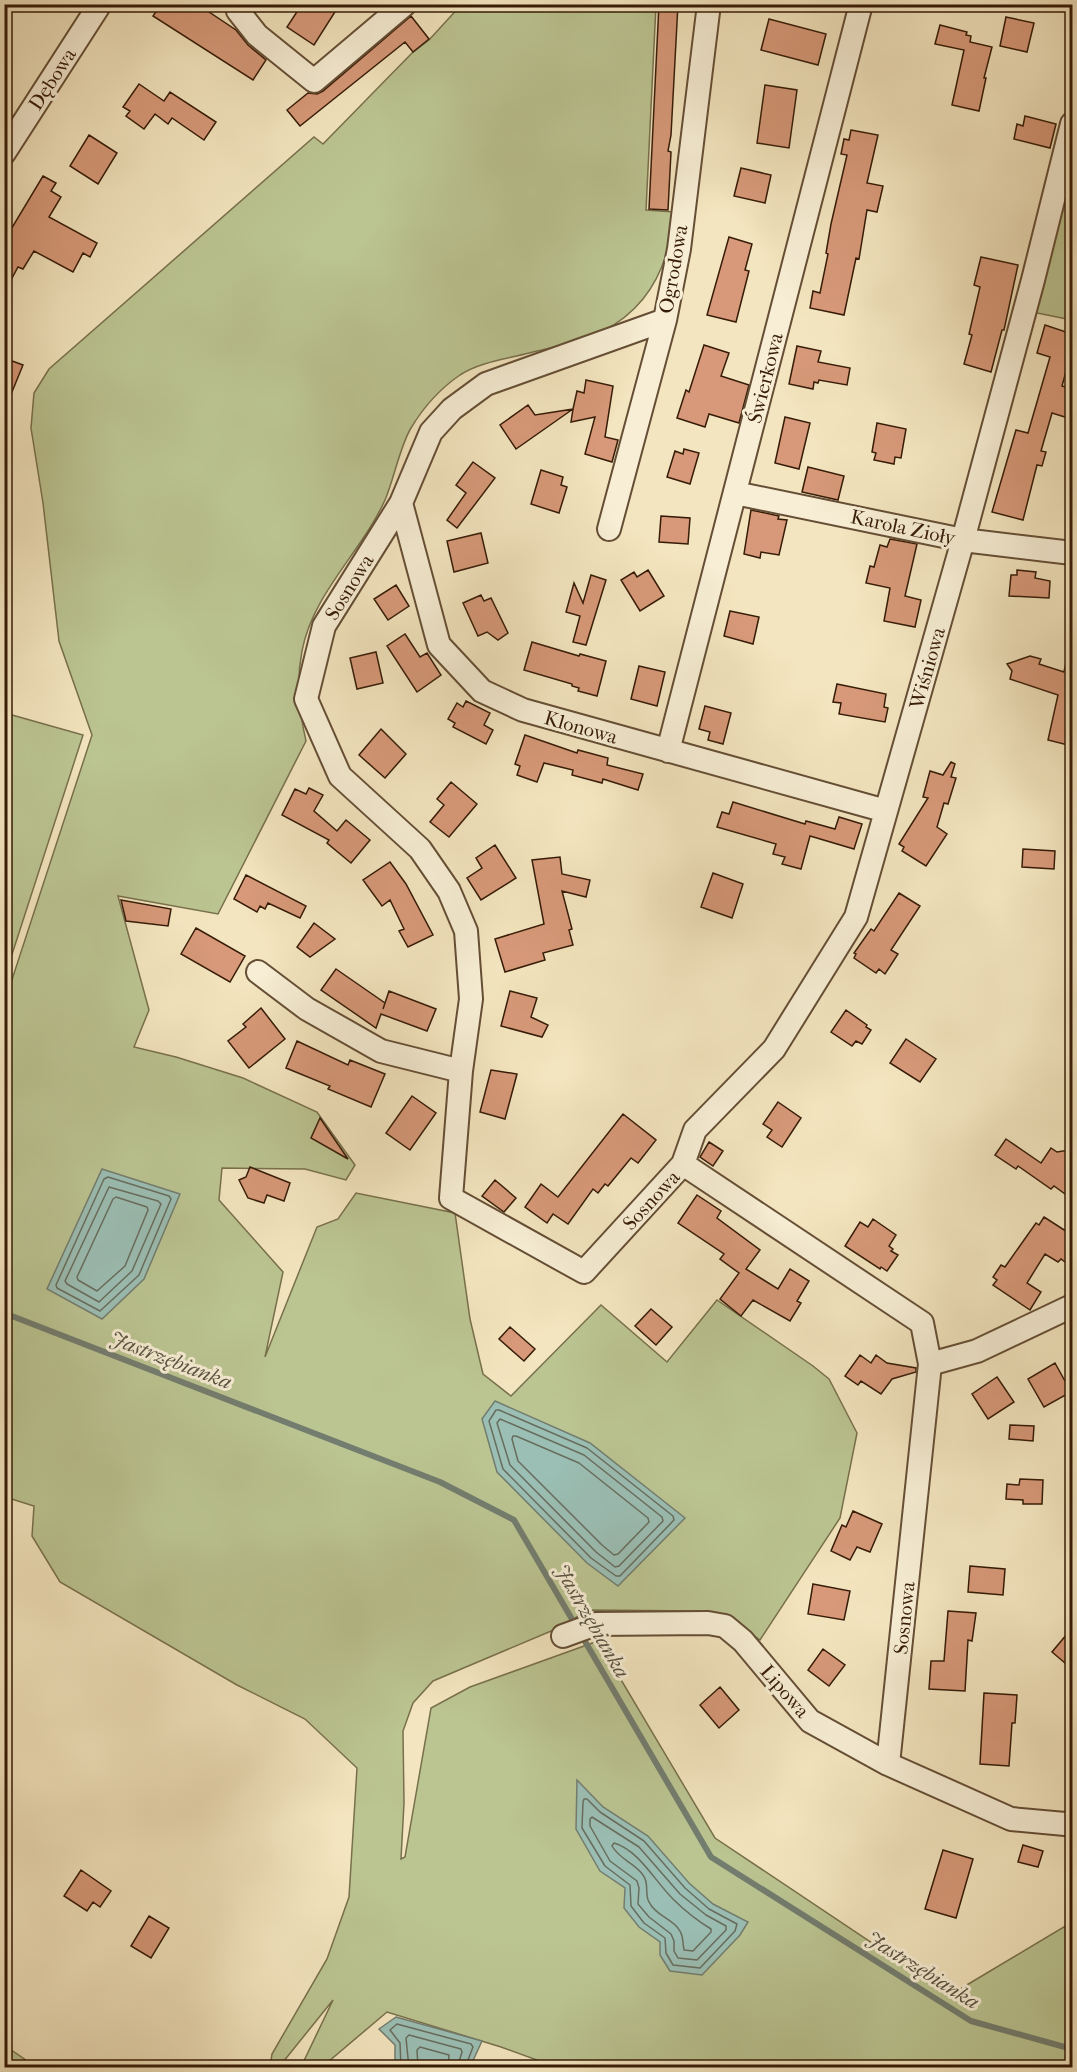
<svg xmlns="http://www.w3.org/2000/svg" width="1077" height="2072" font-family="'IM FELL French Canon',serif">
<style>
.green{fill:#bbc592;stroke:#78704c;stroke-width:1.5}
.water{fill:#9bbfb5;stroke:#737d6f;stroke-width:1.5}
.lines{fill:none;stroke-linecap:round;stroke-linejoin:round}
.shore{stroke:#686d5e;stroke-width:1.5}
.stream{stroke:#737d6f;stroke-width:6}
.building{fill:#d79979;stroke:#361b07;stroke-width:1.5}
.minor-casing{stroke:#654e35;stroke-width:26}
.minor{stroke:#f7eed5;stroke-width:22}
.labels{text-anchor:middle;stroke-width:6;stroke-linejoin:round;paint-order:stroke}
.street-label{font-size:20px;fill:#361b07;stroke:#f7eed5}
.water-label{font-size:21px;font-style:italic;fill:#595444;stroke:#f7eed5}
</style>
<rect width="100%" height="100%" fill="#f3e5bf"/>
<filter id="stains"><feTurbulence type="fractalNoise" baseFrequency=".00333" numOctaves="4"/><feColorMatrix values="0 0 0 0 .2 0 0 0 0 .09 0 0 0 0 .02 0 0 0 .5 -.17"/></filter>
<radialGradient id="worn" r=".72"><stop offset=".6" stop-color="#630" stop-opacity="0"/><stop offset="1" stop-color="#630" stop-opacity=".3"/></radialGradient>
<path class="green" d="M467 4 690 5 689 7 656 5 646 210 674 212C670 262 650 307 603 331 580 342 554 347 529 353 507 359 480 362 460 375 441 388 423 408 411 428 400 446 394 479 385 500 361 553 313 593 302 651 296 682 299 710 306 741L218 914 118 896 149 1010 134 1047 176 1057 243 1078 317 1112 355 1165 346 1180 305 1169 222 1168 219 1200 283 1272 265 1357 317 1227 338 1219 356 1193 455 1213 470 1319 483 1374 511 1396 601 1305 667 1362 717 1300 813 1366 829 1379 857 1433 840 1518 760 1640 727 1617 698 1611 587 1610 563 1626 433 1681 413 1703 403 1731 404 1803 401 1859 405 1857 431 1708 470 1687 598 1641 715 1838 950 1995 1072 1922V2067H556L501 2047 387 2012 322 2067H301L333 2000 279 2067H270L272 2054 327 1959 349 1897 357 1768 305 1719 237 1685 60 1582 32 1536 34 1506 5 1497 4 1004 92 735 59 641 43 503 31 428 34 393 49 369 314 137 323 144 412 53 429 40 461 5 465 6Z
M1072 161V320L1032 312Z
M5 713 83 735 5 976 4 713Z
M4 2045 36 2067H5Z"/>
<path class="water" d="M102 1169 180 1194 144 1279 102 1319 47 1289Z
M495 1401 590 1443 685 1518 618 1586 587 1563 497 1472 482 1419Z
M577 1780 603 1807 648 1836 689 1883 713 1904 748 1922 740 1935 702 1975 670 1971 660 1955V1942L639 1927 624 1908 625 1888 600 1871 576 1829Z
M396 2017 482 2041 470 2067H395V2045L379 2029Z"/>
<g class="lines">
<path class="shore" d="M108 1177 169 1196 171 1199 139 1275 100 1311 57 1288 56 1285 104 1179Z
M109 1187 158 1201 161 1204 132 1271 99 1302 67 1284 65 1281Z
M116 1197 147 1207 148 1210 125 1266 97 1291 78 1280 77 1277 113 1199Z
M496 1410H499L587 1448 673 1516 674 1520 620 1576H616L591 1558 503 1469 489 1421Z
M500 1419 584 1455 662 1517 663 1521 619 1566 615 1567 596 1552 510 1465 497 1423Z
M513 1436H516L579 1463 648 1518 649 1522 618 1554 614 1555 602 1545 518 1461 512 1439Z
M584 1799H587L600 1812 644 1841 685 1888 709 1909 737 1924 735 1931 700 1968 673 1965 666 1953 665 1938 644 1923 631 1906 630 1885 605 1866 582 1828 583 1802Z
M592 1817 639 1847 680 1894 706 1915 726 1926V1930L697 1960 678 1958 674 1951V1941L671 1934 649 1917 638 1904 639 1888 637 1881 610 1861 590 1826V1819Z
M614 1843C639 1850 656 1883 674 1900 685 1911 698 1921 711 1929V1932L693 1951 684 1950C683 1945 683 1940 682 1936 677 1919 656 1917 649 1902 644 1894 650 1884 643 1875 635 1863 620 1860 612 1846Z
M401 2068 400 2043 390 2030 397 2024 471 2044 473 2047 465 2068
M409 2068 406 2038 409 2035 461 2049 462 2052 457 2068
M418 2068 417 2050 420 2047 449 2055 448 2068"/>
<path class="stream" d="M4 1313 440 1482 514 1520 711 1857 971 2021 1072 2049"/>
</g>
<path class="building" d="M161 4H197L236 30 248 45 266 60 253 80 153 16Z
M302 4H340L314 45 287 27Z
M659 4H678L671 135 668 151 671 152 668 210 649 209Z
M411 16 429 39 413 52 405 42 300 126 287 110 308 93 317 94 323 91Z
M1006 17 1034 23 1027 52 1000 46Z
M769 19 826 34 818 65 761 50Z
M940 25 967 32 966 35 971 36 970 42 992 47 984 78H986L979 111 952 105 964 50 935 44Z
M139 84 164 101 170 92 216 122 204 140 172 118 168 124 155 114 144 129 126 116 130 111 123 107Z
M765 85 797 90 789 148 757 143Z
M1025 116 1056 124 1050 148 1014 139 1017 124 1023 126Z
M851 130 878 135 867 183 883 186 877 212 867 210 859 259 856 258 844 315 810 308 813 291 820 293 828 254 826 253 831 224 847 155 841 154 844 139 849 140Z
M89 135 117 153 98 184 70 166Z
M741 168 771 175 765 203 734 196Z
M43 176 56 183 51 191 61 197 49 217 97 243 90 257 83 253 73 272 34 251 23 269 18 267 4 293V241Z
M729 237 752 244 745 270 749 271 736 322 707 315Z
M981 257 1018 265 1004 330H1002L991 372 964 364 972 335 969 334 980 287 974 285Z
M1045 325 1072 334V350L1062 386 1072 389V401L1068 418 1052 413 1041 451 1046 452 1042 466 1037 465 1023 520 992 512 1016 430 1028 433 1050 357 1037 353Z
M704 345 729 353 721 376 749 385 739 423 709 414 705 427 677 418 686 390 689 392Z
M797 346 821 351 818 362 850 368 847 385 819 380 818 383 814 382 813 389 789 384Z
M4 358 23 365 5 409H4Z
M586 380 613 386 605 437 618 440 612 462 585 454 595 417 571 422 573 409 516 449 500 425 528 405 535 415 573 409 577 391 584 393Z
M785 417 810 423 799 469 775 463Z
M877 423 906 429 901 458 895 457 894 464 874 460 876 453 872 452Z
M684 449 699 453 690 484 667 477 675 451 683 454Z
M473 462 495 478 457 528 447 520 466 493 456 485Z
M808 467 844 476 838 500 802 492Z
M541 470 563 477 561 485 567 487 559 513 531 504Z
M751 510 779 516 778 519 787 520 779 555 761 552 760 558 744 554Z
M661 516 690 518 688 544 659 542Z
M481 533 488 563 454 572 447 541Z
M890 539 917 544 905 596 921 600 915 627 884 621 890 588 866 583 870 566 874 567 880 545 887 547Z
M648 570 664 596 640 611 621 580 634 572 637 577Z
M1017 570 1036 572 1035 578 1050 581 1049 598 1009 596 1011 575H1017Z
M591 575 606 580 586 645 573 642 580 616 566 612 574 583 583 603Z
M396 585 409 606 388 620 374 599Z
M481 595 484 601 491 598 508 633 498 640 487 632 478 636 463 603Z
M730 611 759 617 753 644 724 636Z
M405 634 420 657 427 653 441 675 417 692 387 646Z
M532 642 579 656 580 654 606 661 597 696 578 691 579 688 572 686V684L524 670Z
M376 652 383 683 357 689 350 658Z
M1030 656 1041 659 1039 664 1064 672 1066 662 1072 663V746L1048 740 1058 695 1010 679 1012 671 1007 664Z
M639 666 665 672 657 706 631 699Z
M837 684 886 694 884 707 888 708 885 722 839 714 841 703 833 702Z
M466 701 490 713 484 725 493 730 486 744 453 727 455 723 448 719 457 703 463 707Z
M705 706 731 713 723 744 708 740 710 732 699 729Z
M381 729 406 754 385 778 359 755Z
M525 735 577 753 578 750 608 758 607 765 643 774 638 790 603 779 602 783 572 775 573 770 544 763 537 782 517 775 520 766 515 764Z
M951 762 955 764 951 777 956 778 948 804 944 803 937 827 947 834 926 866 902 851 904 847 899 844 928 798 923 797 930 771 943 775Z
M451 782 477 804 449 837 430 822 444 805 437 799Z
M309 788 323 795 314 811 337 831 346 820 370 840 351 863 327 843 329 840 282 815 295 789 306 794Z
M733 802 805 824 806 821 835 829 839 817 862 824 854 849 810 836 801 869 782 864 785 857 773 854 776 844 717 827 722 812 729 814Z
M495 845 516 878 481 900 467 878 482 868 476 858Z
M1023 849 1055 851 1054 869 1022 867Z
M560 857 562 874 590 880 586 897 562 891 572 929 569 930 573 945 543 953 545 960 505 972 495 939 544 924 532 860Z
M390 862 406 884 433 935 408 947 399 931 404 929 390 900 382 906 363 880Z
M713 873 743 884 732 918 701 907Z
M246 875 306 906 300 918 268 903 265 909 260 906 257 912 234 899Z
M899 893 920 906 891 950 898 954 885 974 879 969 876 973 854 958 856 954 854 953 871 929 874 931Z
M121 900 171 909 168 926 126 921Z
M314 923 335 939 310 957 297 947Z
M196 928 245 956 230 982 181 954Z
M336 969 385 1003 383 1009 389 991 436 1009 427 1031 381 1014 376 1028 321 990Z
M510 991 537 998 531 1017 548 1025 542 1037 501 1026Z
M261 1008 285 1039 249 1068 228 1041 246 1027 243 1024Z
M846 1010 867 1025 866 1027 871 1030 862 1044 856 1041 852 1046 831 1032Z
M906 1039 936 1059 920 1082 890 1063Z
M297 1041 348 1065 350 1060 385 1074 371 1107 328 1089 330 1086 286 1068Z
M491 1070 517 1074 505 1119 480 1112Z
M412 1096 436 1113 410 1150 386 1133Z
M778 1102 801 1118 782 1147 767 1137 772 1130 763 1124Z
M623 1114 656 1140 638 1163 631 1158 608 1186 605 1184 598 1193 593 1189 568 1224 553 1214 547 1223 525 1207 541 1184 558 1197Z
M320 1118 348 1159 311 1138Z
M1006 1139 1041 1163 1051 1148 1057 1152 1069 1150 1072 1165V1183L1065 1194 1054 1186 1051 1189 1018 1166 1016 1169 995 1155Z
M709 1142 723 1151 713 1166 700 1157Z
M250 1167 290 1183 284 1201 267 1195 264 1203 248 1198 239 1180 246 1177Z
M495 1180 516 1198 504 1212 482 1196Z
M697 1195 721 1211 717 1218 760 1250 746 1269 778 1289 790 1269 809 1281 797 1301 801 1303 790 1321 753 1300 741 1316 720 1299 739 1273 720 1259 724 1254 678 1223Z
M1044 1217 1072 1235V1250L1065 1262 1061 1259 1058 1262 1045 1254 1027 1283 1041 1292 1030 1310 993 1285 997 1280 993 1277 1001 1265 1005 1267 1036 1223 1039 1225Z
M873 1219 896 1235 889 1246 893 1249 891 1251 898 1255 887 1271 881 1267 880 1269 845 1246 860 1222 868 1227Z
M651 1309 672 1327 656 1345 635 1326Z
M510 1327 535 1349 524 1361 499 1339Z
M860 1355 871 1363 876 1355 887 1363 916 1368V1372L892 1379 881 1394 861 1381 858 1385 845 1376Z
M1055 1363 1071 1392 1044 1407 1028 1379Z
M997 1377 1014 1402 988 1419 972 1394Z
M1010 1425 1034 1426 1033 1441 1009 1439Z
M1020 1479 1043 1480 1042 1504H1023V1500L1006 1499 1007 1484 1019 1485Z
M853 1511 882 1524 870 1552 857 1547 850 1560 831 1551 842 1525 846 1527Z
M970 1566 1005 1569 1003 1595 968 1592Z
M813 1584 850 1591 844 1620 808 1614Z
M948 1611 976 1613 972 1641 968 1640 965 1691 929 1689 931 1661H944Z
M1072 1628V1669L1052 1652Z
M823 1649 845 1665 829 1686 808 1670Z
M720 1687 739 1710 719 1728 700 1705Z
M984 1693 1017 1695 1015 1723H1012L1009 1766 980 1764Z
M1023 1845 1043 1851 1038 1867 1018 1862Z
M943 1850 973 1859 956 1918 925 1909Z
M81 1870 111 1891 100 1907 93 1902 87 1911 64 1896Z
M149 1916 169 1928 151 1958 131 1946Z"/>
<g class="lines">
<defs>
<path id="minor" d="M241 4 238 11 257 35 314 81 405 4
M4 153 100 4
M735 493 963 540 1072 553
M401 503 439 645 482 691 523 710 886 811
M609 529 665 320 679 249 709 4
M668 751 861 4
M258 972 307 1009 381 1051 461 1071 471 999 466 931 449 891 420 849 340 776 306 699 324 626 401 503 431 432 452 409 486 384 665 320
M461 1071 451 1198 584 1272 683 1164 695 1130 774 1049 856 917 963 540 1033 280 1072 124
M683 1164 922 1323 930 1364 888 1764
M930 1364 977 1351 1072 1306
M563 1636 596 1624 708 1623 725 1626 743 1641 810 1721 888 1764 1011 1819 1065 1824 1072 1822"/>
</defs>
<use href="#minor" class="minor-casing"/>
<use href="#minor" class="minor"/>
</g>
<g class="labels">
<g class="street-label">
<text transform="translate(52 79) rotate(-57)" y="7">Dębowa</text>
<text transform="translate(673 269) rotate(-80)" y="7">Ogrodowa</text>
<text transform="translate(765 378) rotate(-76)" y="7">Świerkowa</text>
<text transform="translate(903 527) rotate(12)" y="7">Karola Zioły</text>
<text transform="translate(349 587) rotate(-58)" y="7">Sosnowa</text>
<text transform="translate(927 668) rotate(-74)" y="7">Wiśniowa</text>
<text transform="translate(581 727) rotate(16)" y="7">Klonowa</text>
<text transform="translate(651 1200) rotate(-47)" y="7">Sosnowa</text>
<text transform="translate(904 1618) rotate(-84)" y="7">Sosnowa</text>
<text transform="translate(785 1691) rotate(49)" y="7">Lipowa</text>
</g>
<g class="water-label">
<text transform="translate(171 1360) rotate(21)" y="7">Jastrzębianka</text>
<text transform="translate(592 1621) rotate(60)" y="7">Jastrzębianka</text>
<text transform="translate(923 1970) rotate(32)" y="7">Jastrzębianka</text>
</g>
</g>
<rect width="1077" height="2072" fill="none" stroke="#f3e5bf" stroke-width="24"/>
<rect x="6" y="6" width="1065" height="2060" fill="none" stroke="#361b07" stroke-width="3"/>
<rect x="12" y="12" width="1053" height="2048" fill="none" stroke="#361b07" stroke-width="1.5"/>
<rect width="100%" height="100%" filter="url(#stains)"/>
<rect width="100%" height="100%" fill="url(#worn)"/>
</svg>
